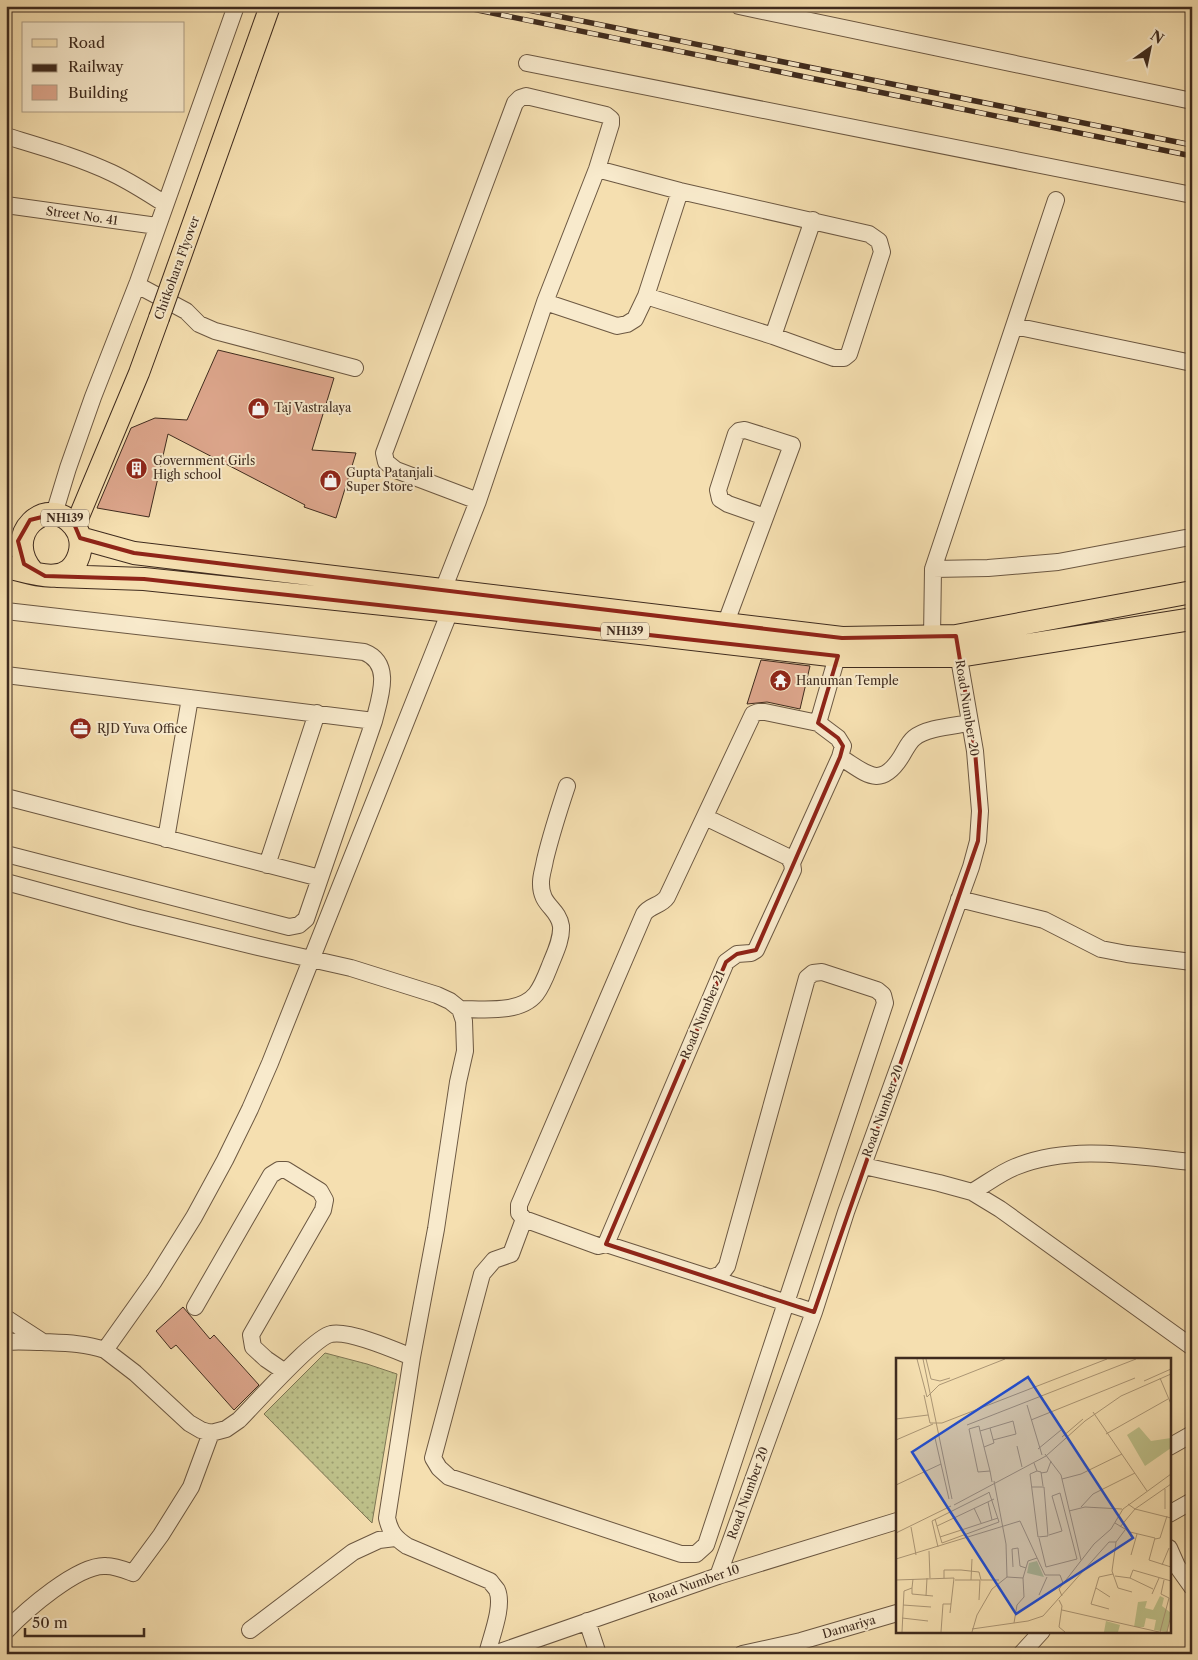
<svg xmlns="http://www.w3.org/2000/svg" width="1198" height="1660" font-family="'Libre Caslon Text',serif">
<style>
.grass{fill:url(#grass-dots);stroke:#7e7654}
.building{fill:#dda68c;stroke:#3f2b1e}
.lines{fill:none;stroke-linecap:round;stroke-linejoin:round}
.minor-casing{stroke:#6c5842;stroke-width:18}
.major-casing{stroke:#3f2b1e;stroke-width:22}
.highway-casing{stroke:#3f2b1e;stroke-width:24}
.minor{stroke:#f8eacc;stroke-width:16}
.major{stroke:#f5dfb0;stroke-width:20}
.highway{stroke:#f5dfb0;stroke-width:22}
.rail-casing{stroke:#3f2b1e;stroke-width:5.5}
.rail{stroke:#f8eacc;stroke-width:4;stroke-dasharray:11;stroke-linecap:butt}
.major-bridge-casing{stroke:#3f2b1e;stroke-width:22;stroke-linecap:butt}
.major-bridge{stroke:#f5dfb0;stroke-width:20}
.marked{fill:none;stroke:#8f2418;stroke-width:4;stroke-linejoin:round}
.labels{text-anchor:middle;stroke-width:4;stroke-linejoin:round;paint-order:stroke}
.shield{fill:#f8eacc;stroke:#766452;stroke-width:1}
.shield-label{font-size:11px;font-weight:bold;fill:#3f2b1e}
.street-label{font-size:12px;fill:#3f2b1e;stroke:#f8eacc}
.poi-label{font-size:12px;fill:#3f2b1e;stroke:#f8eacc;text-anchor:start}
.inset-road{fill:none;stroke:#ac9776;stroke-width:1}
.view{fill:#1d4ed8;fill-opacity:0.15;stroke:#1d4ed8;stroke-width:2.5}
.inset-edge{fill:none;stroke:#3f2b1e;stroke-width:2.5}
</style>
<defs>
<pattern id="grass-dots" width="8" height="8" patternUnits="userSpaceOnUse" patternTransform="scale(1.25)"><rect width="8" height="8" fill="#bec18a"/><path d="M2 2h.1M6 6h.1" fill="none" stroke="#9c9d70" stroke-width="1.8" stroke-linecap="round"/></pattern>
</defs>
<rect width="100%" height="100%" fill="#f5dfb0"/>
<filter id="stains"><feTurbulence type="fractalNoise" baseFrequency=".004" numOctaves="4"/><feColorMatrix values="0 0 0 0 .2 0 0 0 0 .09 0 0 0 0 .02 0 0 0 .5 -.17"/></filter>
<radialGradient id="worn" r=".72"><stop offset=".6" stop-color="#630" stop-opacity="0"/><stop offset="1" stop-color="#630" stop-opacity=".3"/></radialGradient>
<path class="grass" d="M325 1353 367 1364 397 1374 372 1523 264 1414Z"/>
<path class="building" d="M218 350 334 378 312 450 356 453 336 518 304 507 305 505 168 434 149 517 97 508 131 428 155 418 187 420Z
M761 660 810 666 800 709 767 702 747 704Z
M183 1307 210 1339 214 1335 259 1385 234 1410 176 1345 171 1349 156 1331Z"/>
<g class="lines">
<defs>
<path id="minor" d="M739 6 1192 101
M527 63 1192 195
M6 136C42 147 78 157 112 173 131 182 148 193 165 204
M597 169 680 191 869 234 879 241 882 252 849 354 844 358H834L773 336 646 296
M6 205 157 226
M137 285 186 311 199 324 215 331 355 368
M545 302 617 326 627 324 635 319 646 296 680 191
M1014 326 1192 363
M773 336 813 220
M54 514 68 468 93 397 138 282 236 6
M933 569 988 568 1058 562 1185 538
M443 590 478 501 545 302 597 169 611 124V119L606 115 526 96 520 98 515 103 384 453 386 462 396 470 478 501
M6 611 364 652C393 663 380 697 374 721L306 919 299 925 289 927 6 854
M725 625 792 445 745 430 739 431 736 434 718 490 720 499 728 504 765 517
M932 637 933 569 1056 200
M6 675 374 721
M840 757C866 773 880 790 901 757 905 751 908 743 914 738 926 728 953 726 969 723
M6 797 320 878
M705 817 788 857 792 863 793 870 756 950 751 953 737 954 726 962 606 1244 598 1246 524 1219 519 1213V1205L644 914C650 905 661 906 667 897L753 714 758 712H765L818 723 840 646
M166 839 190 698
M792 863 840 757 843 746 838 738 818 723
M267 865 317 713
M6 882 135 917 258 947 351 968 437 995 450 1001 460 1009 464 1021 465 1051 458 1082 436 1229 412 1357 387 1518C390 1532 395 1538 407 1546L490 1581C492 1584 495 1587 497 1590 504 1606 491 1637 487 1654
M959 899 1044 920 1101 949 1127 954 1192 962
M460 1009C483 1009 520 1014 536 994 543 985 547 973 551 963 556 951 562 938 561 926 558 907 540 906 541 882 541 875 544 867 545 860 551 835 559 810 567 786
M864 1166 939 1183 972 1192 1000 1209 1192 1347
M972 1192C986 1184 1000 1173 1015 1167 1071 1144 1133 1156 1192 1162
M524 1219 511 1254 494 1260 482 1274 433 1458 439 1468 449 1477 681 1554H696L706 1545 885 1003 883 995 877 990 822 972 813 973 807 978 727 1266 721 1274 711 1278 606 1244
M711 1278 814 1312
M195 1307 271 1175 279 1170H286L320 1191 325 1200 323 1210 251 1335 253 1347 266 1359 285 1372
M6 1318 43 1342
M6 1342C18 1341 30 1342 42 1342 64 1343 84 1343 105 1350L154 1281 194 1217 225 1160 250 1109 270 1063 454 601
M105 1350 135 1373 189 1423 201 1430 211 1433 226 1429 239 1420C255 1404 314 1337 331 1334 349 1330 395 1350 412 1357
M1169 1447 1192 1434
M1169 1514 1192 1501
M1169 1548 1177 1566 1192 1587
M718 1576 814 1312 846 1212 971 867 978 841 980 811 975 751 957 647
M587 1621 598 1654
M250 1630 353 1552 379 1540 395 1538
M6 1631C25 1611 78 1564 106 1566 115 1566 125 1570 133 1573L161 1535 191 1487 211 1433
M494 1654 718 1576 897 1521
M742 1654 801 1641 897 1613
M1021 1654 1042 1631"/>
<path id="major" d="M75 526 139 373 159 318"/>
<path id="highway" d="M80 538 134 553 842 638 956 636 1192 592
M6 567C31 572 68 589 79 555 82 546 81 534 74 526 48 492 0 535 33 572
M57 576 144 579 450 611 838 656H959L1192 619"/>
</defs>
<use href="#minor" class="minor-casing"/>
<use href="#major" class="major-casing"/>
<use href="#highway" class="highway-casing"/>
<use href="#minor" class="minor"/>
<use href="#major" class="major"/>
<use href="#highway" class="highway"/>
<defs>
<path id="rail" d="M458 6 1192 156
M508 6 1192 145"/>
</defs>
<use href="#rail" class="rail-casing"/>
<use href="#rail" class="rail"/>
<defs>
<path id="major-bridge" d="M159 318 270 6"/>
</defs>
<use href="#major-bridge" class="major-bridge-casing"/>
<use href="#major-bridge" class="major-bridge"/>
</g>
<path class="marked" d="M54 514 75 526 80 538 134 553 842 638 956 636 975 751 980 811 978 841 814 1312 606 1244 726 962 737 954 756 950 840 757 843 746 838 738 818 723 838 656 144 579 45 576 24 564 18 541 30 520Z"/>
<defs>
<symbol id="shop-disc" viewBox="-11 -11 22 22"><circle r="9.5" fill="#8f2418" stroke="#f8eacc"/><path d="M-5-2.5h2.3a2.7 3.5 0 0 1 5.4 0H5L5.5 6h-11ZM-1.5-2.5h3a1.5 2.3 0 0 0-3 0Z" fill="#fff"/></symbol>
<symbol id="building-disc" viewBox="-11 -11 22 22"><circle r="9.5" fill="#8f2418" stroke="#f8eacc"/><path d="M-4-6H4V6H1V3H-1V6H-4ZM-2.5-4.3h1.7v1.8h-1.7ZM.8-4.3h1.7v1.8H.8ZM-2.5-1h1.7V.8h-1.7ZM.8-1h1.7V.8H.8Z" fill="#fff"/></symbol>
<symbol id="temple-disc" viewBox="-11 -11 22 22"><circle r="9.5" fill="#8f2418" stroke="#f8eacc"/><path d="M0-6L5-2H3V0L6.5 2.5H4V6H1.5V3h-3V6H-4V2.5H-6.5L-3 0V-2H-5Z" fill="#fff"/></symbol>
<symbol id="office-disc" viewBox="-11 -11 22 22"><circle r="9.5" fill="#8f2418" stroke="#f8eacc"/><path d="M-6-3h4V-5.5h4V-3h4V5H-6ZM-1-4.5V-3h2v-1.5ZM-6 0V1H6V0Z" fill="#fff"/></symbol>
</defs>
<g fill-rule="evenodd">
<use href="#shop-disc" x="246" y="396" width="25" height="25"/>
<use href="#building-disc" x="124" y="456" width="25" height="25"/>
<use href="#shop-disc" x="318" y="468" width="25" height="25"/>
<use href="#temple-disc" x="768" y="668" width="25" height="25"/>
<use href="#office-disc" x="68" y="716" width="25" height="25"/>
</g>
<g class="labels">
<g class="shield">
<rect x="41" y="509.5" width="48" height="17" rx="4"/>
<rect x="601" y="622.5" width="48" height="17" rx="4"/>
</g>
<g class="shield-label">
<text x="65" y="522">NH139</text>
<text x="625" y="635">NH139</text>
</g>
<g class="street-label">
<text transform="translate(82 216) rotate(8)" y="4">Street No. 41</text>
<text transform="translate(177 268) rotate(-70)" y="4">Chitkohara Flyover</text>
<text transform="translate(967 708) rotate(81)" y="4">Road Number 20</text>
<text transform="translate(703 1015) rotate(-67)" y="4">Road Number 21</text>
<text transform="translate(883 1111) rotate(-70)" y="4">Road Number 20</text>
<text transform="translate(748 1493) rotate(-70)" y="4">Road Number 20</text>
<text transform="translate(694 1584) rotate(-19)" y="4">Road Number 10</text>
<text transform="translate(849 1627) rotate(-16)" y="4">Damariya</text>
</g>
<g class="poi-label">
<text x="274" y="412">Taj Vastralaya</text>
<text x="153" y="465">Government Girls<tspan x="153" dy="14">High school</tspan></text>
<text x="346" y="477">Gupta Patanjali<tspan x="346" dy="14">Super Store</tspan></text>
<text x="796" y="685">Hanuman Temple</text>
<text x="97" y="733">RJD Yuva Office</text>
</g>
</g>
<g transform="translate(896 1358)">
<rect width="275" height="275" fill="#f5dfb0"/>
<path d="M141 203 148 219 131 215 133 205ZM264 238 268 240 266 248 275 255 271 274 258 272 260 262 250 260 248 269H238L242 244 251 243 249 250 257 252ZM210 263 224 267 222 274H208Z" fill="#bec18a"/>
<path d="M243 69 255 83 275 80V90L249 108 231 77Z" fill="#bec18a"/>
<path class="inset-road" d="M21 1 31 39 43 27 109 1M27 1 56 141M30 1 35 21 44 23 54 20M264 20 275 46M248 23 275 11M28 37 34 65H46L211 1M131 47 146 97M197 54 251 133M0 61 32 57M135 62 239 20M71 67 240 1M84 73 117 63 120 76 97 82M210 76 272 41M166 79 187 61M39 80 53 141M0 82 37 66M121 88 126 109M88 89 98 85 94 70M142 91 165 72M149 96 165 117 185 202M94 113 82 114 73 71 83 68 84 73 94 113 96 124M141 113 145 114 147 128M145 115 151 114 155 103M166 121 185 116 226 96M0 127 45 106M136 129H148L152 178 142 179 134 116 141 113 138 105M269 131V151M92 144 96 162M232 146 239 151 275 126M58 147 150 98 189 63 225 38 275 16M185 149 197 136 239 115M78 150 85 165M173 153 189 149 226 151M36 163 92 135 93 134 103 164 46 185 39 161M36 163 42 189M219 165 234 174 259 180 253 202 275 209M41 168 98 141M15 169 20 197M224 169 239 151 275 160M229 172 220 184 216 213 222 230 236 234M0 175 55 148M44 179 102 160M143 180 150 209 181 201 164 135 156 138 166 173 153 177M259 181 264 180 271 158M33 193 34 220M235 197 241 176M0 201 124 163 149 217H164L167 225M266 207 273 190M117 209 116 191 122 190 124 208 130 210M219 218 234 220 237 212 275 223M111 219 127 220 132 203 141 200M48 220V212H65L83 214 85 222H103M234 220 257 231M0 222 58 220 54 255M59 222H84M75 222 76 201M16 230V236L37 238M200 230 214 239M256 236 263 220M143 237 151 219M30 238 31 220M166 238 163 231 198 186 215 171 227 151 275 116M83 242 84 222M163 242 166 248 163 269 169 274M7 247 35 249M213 251 195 246 203 219 217 216M166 252 263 274M6 260 32 263M118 265 121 247 128 239 127 220M76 271 132 263 147 258 213 184H220M6 274 8 233 16 230 17 221M45 274 47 246H55M76 274 81 257 96 231 111 219 110 186 98 123M264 274 273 240 265 236 268 222M271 274 275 257"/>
<path class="view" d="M132 19 237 180 120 256 16 94Z"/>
<rect width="275" height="275" class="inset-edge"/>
</g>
<rect width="1198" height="1660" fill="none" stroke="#f5dfb0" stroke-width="25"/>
<rect x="8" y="8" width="1183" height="1645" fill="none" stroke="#3f2b1e" stroke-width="2.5"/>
<rect x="12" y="12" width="1173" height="1635" fill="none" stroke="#3f2b1e"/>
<rect x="22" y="22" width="162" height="90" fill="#f8eacc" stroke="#ae9e86"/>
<rect x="32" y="39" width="25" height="8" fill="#f5dfb0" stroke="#ae9e86"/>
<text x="68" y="48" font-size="15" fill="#3f2b1e">Road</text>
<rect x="32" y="64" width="25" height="8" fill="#3f2b1e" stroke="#ae9e86"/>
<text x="68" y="72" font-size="15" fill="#3f2b1e">Railway</text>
<rect x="32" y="85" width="25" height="15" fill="#dda68c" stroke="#ae9e86"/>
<text x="68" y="98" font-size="15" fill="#3f2b1e">Building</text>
<g transform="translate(1150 48) rotate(33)" stroke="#f8eacc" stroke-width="4" paint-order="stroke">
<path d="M0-4L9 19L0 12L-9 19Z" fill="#3f2b1e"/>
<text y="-8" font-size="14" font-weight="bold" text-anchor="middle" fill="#3f2b1e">N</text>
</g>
<path d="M25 1628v8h119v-8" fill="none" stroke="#3f2b1e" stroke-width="2.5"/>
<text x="32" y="1628" font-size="15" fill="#3f2b1e" stroke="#f8eacc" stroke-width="4" paint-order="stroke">50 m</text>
<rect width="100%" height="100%" filter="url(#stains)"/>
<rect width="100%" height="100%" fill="url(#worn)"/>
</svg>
